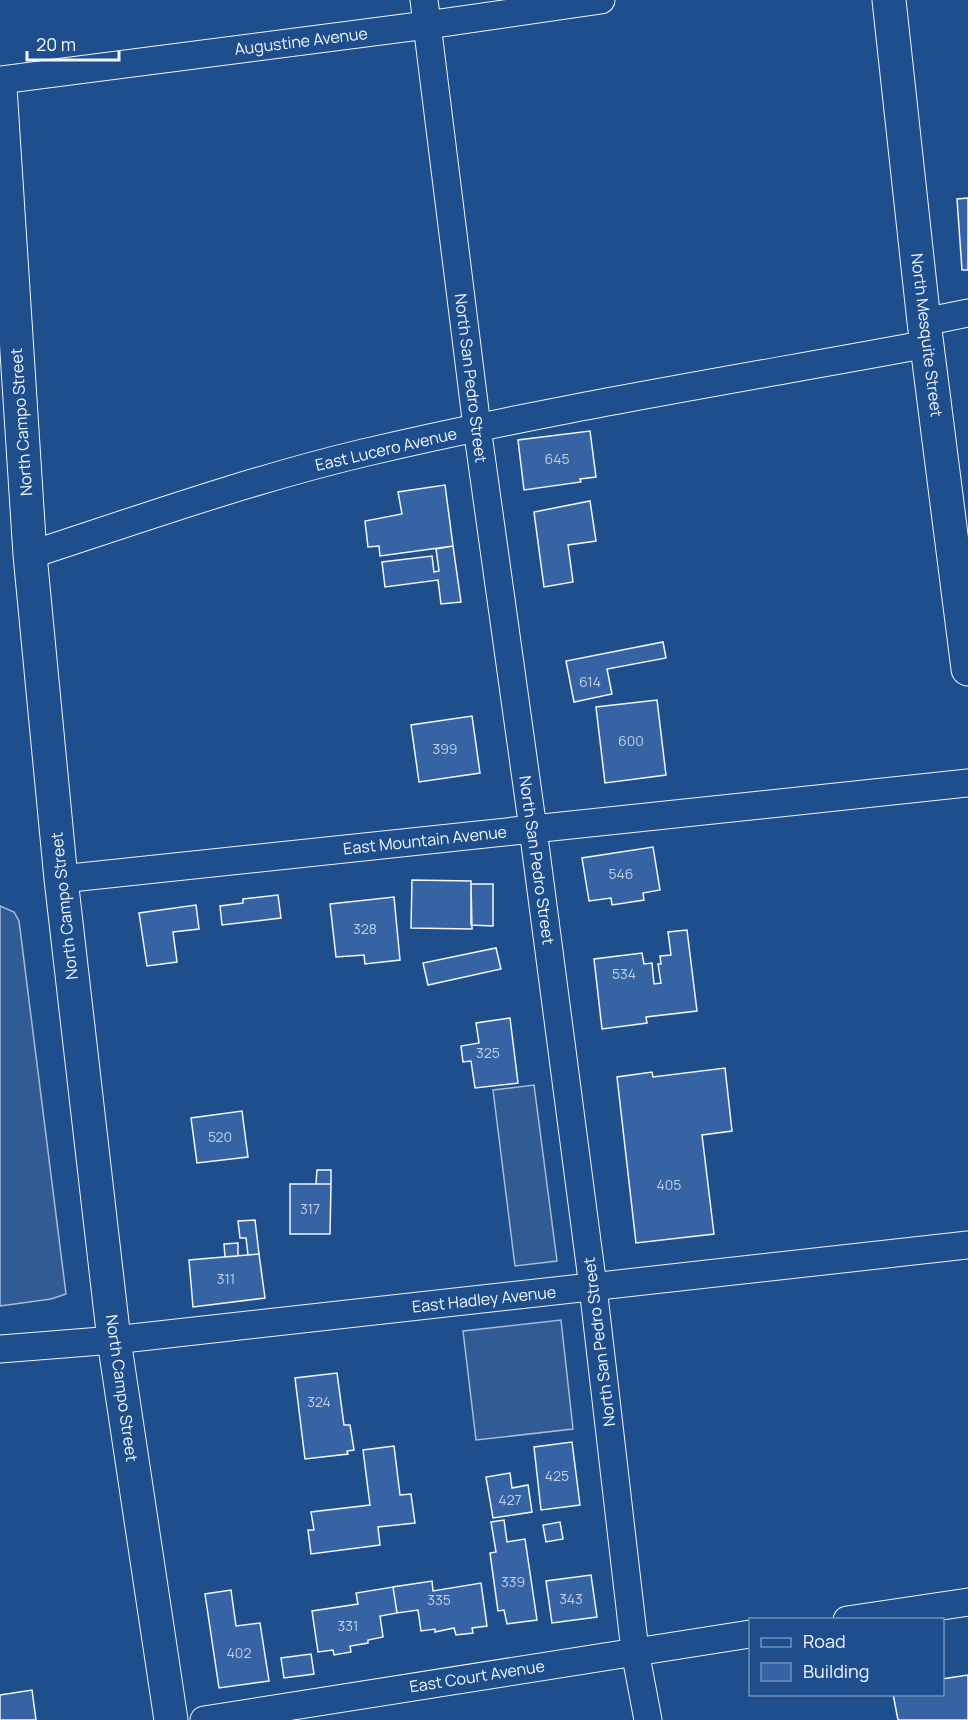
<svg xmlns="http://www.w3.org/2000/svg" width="968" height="1720" font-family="Manrope,sans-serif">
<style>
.built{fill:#305b95;stroke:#a8bbd7;stroke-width:1.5}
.building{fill:#3563a3;stroke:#f2f6ff;stroke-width:1.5}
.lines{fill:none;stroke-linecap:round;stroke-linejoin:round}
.street-casing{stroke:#f2f6ff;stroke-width:29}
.secondary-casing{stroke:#f2f6ff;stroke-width:35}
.street{stroke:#1f4e8c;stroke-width:27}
.secondary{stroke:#1f4e8c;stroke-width:33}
.labels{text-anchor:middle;stroke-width:4.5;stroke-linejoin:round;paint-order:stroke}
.number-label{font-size:14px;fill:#c3d1e8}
.street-label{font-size:16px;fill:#f2f6ff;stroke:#1f4e8c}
</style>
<rect width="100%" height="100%" fill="#1f4e8c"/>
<path class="built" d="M0 906 14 912 19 921 66 1294 51 1299 0 1306Z
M534 1085 557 1261 515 1266 493 1090Z
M561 1320 573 1429 476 1440 463 1331Z"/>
<path class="building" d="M968 198V270H962L957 199Z
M590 431 596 477 580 479 581 482 524 490 518 440Z
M445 485 453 546 380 556 379 546 368 547 365 521 402 514 398 492Z
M590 501 596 541 568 545 573 582 544 587 534 512Z
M453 546 461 602 441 604 438 580 385 587 382 562 432 556 434 572 439 571 436 549Z
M663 642 666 658 607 669 612 694 574 702 566 661Z
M657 700 666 775 605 783 596 707Z
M472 716 480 773 419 782 411 725Z
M653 847 660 890 643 893 644 900 612 905 611 898 589 901 582 858Z
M412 880 471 881 472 929 411 928Z
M471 884H493V926L471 925Z
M278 895 281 918 222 925 220 906 243 903V899Z
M394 897 400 960 365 964 364 955 336 957 330 904Z
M196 905 199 929 173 932 177 962 147 966 139 913Z
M687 930 697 1011 646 1017 647 1023 602 1029 594 959 642 953 644 964 652 963 654 984 661 983 658 964H661L660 956 671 955 668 932Z
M496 948 501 969 428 985 423 963Z
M510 1018 518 1083 475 1088 471 1061 463 1062 461 1046 479 1043 476 1023Z
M725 1068 732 1131 702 1135 714 1234 636 1243 617 1077 652 1072 653 1077Z
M242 1111 248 1157 197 1163 191 1118Z
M317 1170H331V1184H316Z
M290 1184H331L330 1234H290Z
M255 1220 259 1254 248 1255 246 1238H240L238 1221Z
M238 1243V1256L225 1257 224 1244Z
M259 1254 265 1298 193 1307 189 1260Z
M337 1373 344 1425H350L354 1450 347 1451 348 1454 305 1459 295 1378Z
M572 1442 580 1505 541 1510 534 1447Z
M394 1446 400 1495 411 1494 415 1523 378 1527 380 1545 311 1554 308 1530H314L311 1512 370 1505 363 1450Z
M510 1473 512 1488 528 1485 532 1512 493 1518 486 1477Z
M504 1520 507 1542 525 1539 537 1620 507 1624 504 1610 498 1611 490 1553 496 1552 491 1522Z
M560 1522 563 1539 546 1542 543 1525Z
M591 1575 597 1617 552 1623 546 1581Z
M432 1581 433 1591 481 1583 487 1626 472 1628 473 1633 456 1635 454 1628 435 1632V1629L421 1631 418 1610 397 1613 393 1587Z
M393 1587 397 1613 380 1616 383 1637 368 1640V1643L350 1646 351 1652 334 1655 333 1650 318 1652 312 1611 358 1604 356 1593Z
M231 1590 236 1626 260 1623 269 1681 219 1688 205 1594Z
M311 1654 314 1674 284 1678 281 1658Z
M968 1675V1720H898L893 1694H942V1679Z
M32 1690 36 1720H0V1695Z"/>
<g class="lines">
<defs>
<path id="street" d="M424 0 477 427 533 829 593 1287 635 1651 648 1720
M0 80 427 25 601 0
M924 322 968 313
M30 555C140 519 250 480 363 453 549 409 739 379 928 344
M61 879 968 783
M0 1349 114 1340 968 1245
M847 1620 968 1602
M204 1720 750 1634"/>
<path id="secondary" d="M889 0 924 322 968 669
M0 87 30 555 61 879 114 1340 171 1720"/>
</defs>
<use href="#street" class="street-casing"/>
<use href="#secondary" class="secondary-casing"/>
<use href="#street" class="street"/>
<use href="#secondary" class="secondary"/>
</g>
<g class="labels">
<g class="number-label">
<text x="557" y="464">645</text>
<text x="590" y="687">614</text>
<text x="631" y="746">600</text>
<text x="445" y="754">399</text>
<text x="621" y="879">546</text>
<text x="365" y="934">328</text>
<text x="624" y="979">534</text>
<text x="488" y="1058">325</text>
<text x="220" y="1142">520</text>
<text x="669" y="1190">405</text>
<text x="310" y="1214">317</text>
<text x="226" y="1284">311</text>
<text x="319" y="1407">324</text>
<text x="557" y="1481">425</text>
<text x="510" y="1505">427</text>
<text x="513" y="1587">339</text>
<text x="571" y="1604">343</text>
<text x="439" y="1605">335</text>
<text x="348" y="1631">331</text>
<text x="239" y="1658">402</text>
</g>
<g class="street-label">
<text transform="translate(301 41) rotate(-7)" y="6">Augustine Avenue</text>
<text transform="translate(927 335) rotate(83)" y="6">North Mesquite Street</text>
<text transform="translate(471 378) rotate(83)" y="6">North San Pedro Street</text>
<text transform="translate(21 422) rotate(-94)" y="6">North Campo Street</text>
<text transform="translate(386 449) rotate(-13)" y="6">East Lucero Avenue</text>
<text transform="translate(425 840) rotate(-6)" y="6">East Mountain Avenue</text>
<text transform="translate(537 860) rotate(82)" y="6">North San Pedro Street</text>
<text transform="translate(64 906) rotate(-96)" y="6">North Campo Street</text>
<text transform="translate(484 1299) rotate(-6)" y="6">East Hadley Avenue</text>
<text transform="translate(599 1342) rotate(-97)" y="6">North San Pedro Street</text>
<text transform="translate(122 1388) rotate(82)" y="6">North Campo Street</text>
<text transform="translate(477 1676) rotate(-9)" y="6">East Court Avenue</text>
</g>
</g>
<rect x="749" y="1618" width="195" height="78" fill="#1f4e8c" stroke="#7391ba" stroke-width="1.5"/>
<rect x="761" y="1638" width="30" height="9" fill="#1f4e8c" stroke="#7391ba" stroke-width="1.5"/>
<text x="803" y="1648" font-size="18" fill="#f2f6ff">Road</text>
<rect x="761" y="1663" width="30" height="18" fill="#3563a3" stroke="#7391ba" stroke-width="1.5"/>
<text x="803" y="1678" font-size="18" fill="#f2f6ff">Building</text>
<path d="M27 51v9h92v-9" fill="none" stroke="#f2f6ff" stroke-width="3"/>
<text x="36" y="51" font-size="18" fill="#f2f6ff" stroke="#1f4e8c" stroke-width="4.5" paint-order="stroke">20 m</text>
</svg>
